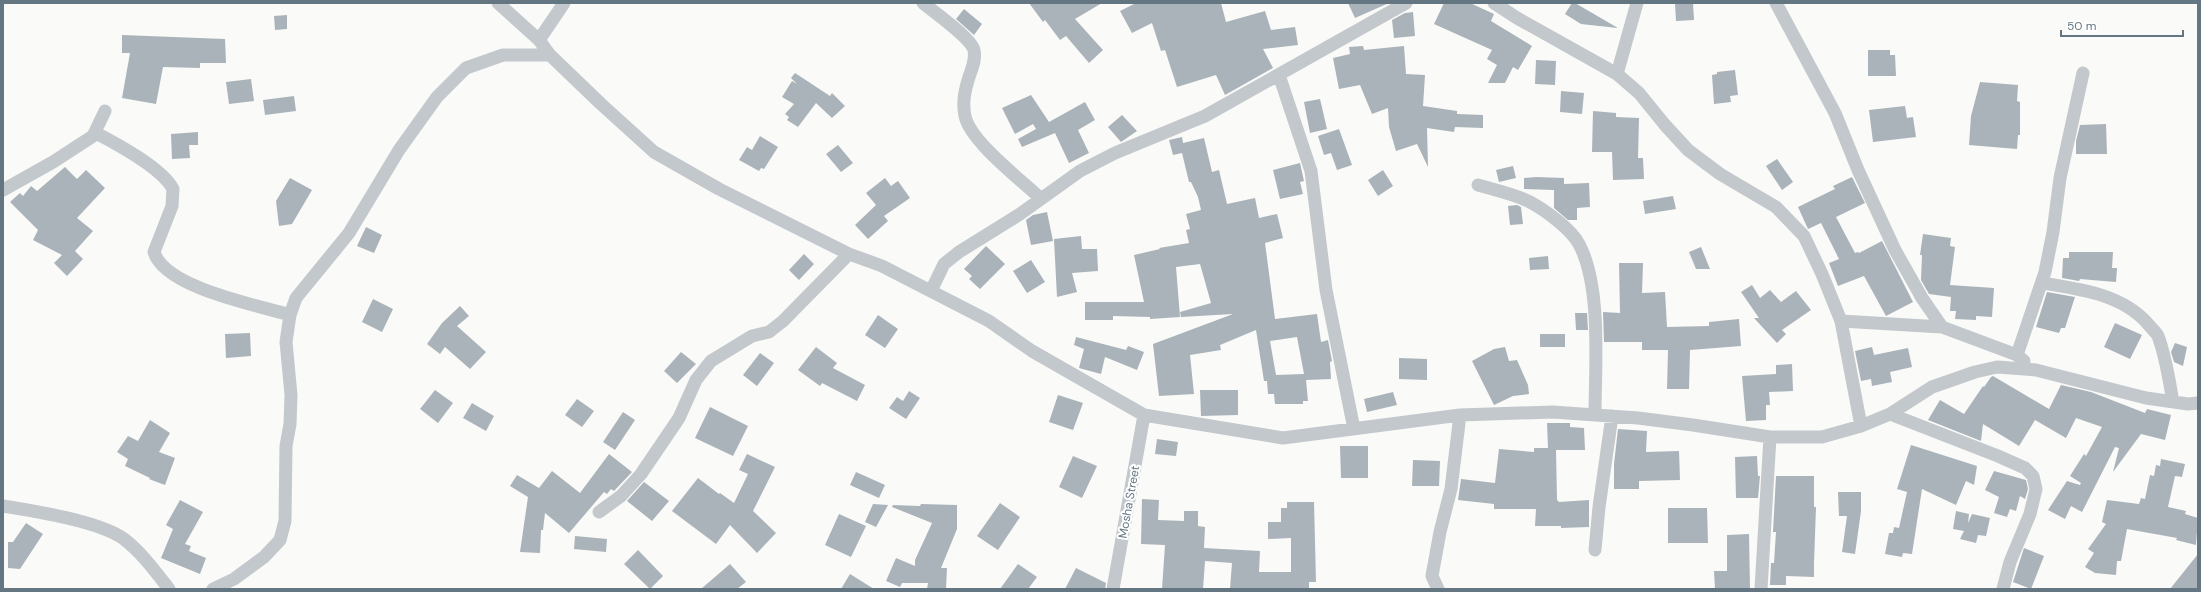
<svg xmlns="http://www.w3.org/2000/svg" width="2201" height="592" font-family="'DM Sans',sans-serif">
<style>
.building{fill:#aab3b9;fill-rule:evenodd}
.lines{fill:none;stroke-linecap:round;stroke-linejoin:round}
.minor{stroke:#c3c8cc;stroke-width:13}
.labels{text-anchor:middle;stroke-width:4;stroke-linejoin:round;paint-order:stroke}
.street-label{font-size:12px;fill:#657683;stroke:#fff}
</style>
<rect width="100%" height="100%" fill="#fafaf8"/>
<path class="building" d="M1029 3H1102L1075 19 1103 50 1089 63 1066 36 1060 40 1045 20 1043 22Z
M1136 3H1221L1226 22 1265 11 1271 30 1295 27 1298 45 1263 49 1273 68 1225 95 1216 75 1177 87 1165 50 1161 51 1152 23 1132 33 1120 11Z
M1348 3H1389L1355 18Z
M1444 3H1470L1494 14 1491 21 1532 46 1518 70 1513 67 1505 83H1488L1497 65 1487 59 1492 50 1434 24Z
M1572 3H1575L1618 28 1581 24 1565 14Z
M1675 3H1693L1694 20 1676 21Z
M964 9 982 24 974 35 956 19Z
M1413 12 1415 36 1394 38 1392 20 1405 13Z
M287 15V29L275 30 274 16Z
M122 35 225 39 226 63H200V68L163 67 156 104 122 98 130 53H122Z
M1363 46 1364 50 1404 46 1406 74 1425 75 1423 106 1457 111V114L1483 115V128L1455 127 1454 132 1427 128 1428 167 1417 144 1396 151 1389 127 1388 108 1372 114 1360 85 1339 89 1333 58 1350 54 1349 47Z
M1868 50H1890V55H1895L1896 76H1868Z
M1536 60 1556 61 1555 85 1535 84Z
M1735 70 1738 95 1730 96 1731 102 1714 104 1712 75 1717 74V72Z
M795 73 830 96 832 93 845 106 832 118 816 103 798 127 787 120 789 117 785 114 794 104 782 97 792 81 797 84 791 78Z
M251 79 254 101 229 104 226 82Z
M1980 82 2018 85 2017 101 2020 102V135H2018L2017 149 1969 145 1971 116Z
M1561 91 1584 93 1582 114 1560 112Z
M1031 95 1049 122 1085 102 1095 120 1078 130 1089 153 1069 163 1055 133 1022 147 1018 139 1036 129 1033 124 1015 134 1002 108Z
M294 96 296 111 265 115 263 100Z
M1320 99 1327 129 1310 133 1304 102Z
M1905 106 1907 118 1913 117 1916 137 1873 142 1869 110Z
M1593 111 1616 113V117L1639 118 1638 158H1643L1644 179 1613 180 1612 152H1592Z
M1122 115 1137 131 1121 142 1108 127Z
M2106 124 2107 154H2076V141L2080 125Z
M1339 129 1352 165 1337 170 1331 153 1324 155 1318 136Z
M198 132V145H189L190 158 172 159 171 134Z
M760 136 778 147 764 169 761 168 759 171 739 160 747 147 752 150Z
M1182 137 1183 143 1204 138 1212 172 1219 170 1227 204 1255 198 1259 218 1277 214 1283 238 1265 243 1275 319 1317 314 1321 342 1328 340 1332 361 1330 362 1331 379 1306 380 1308 401H1303V404H1275L1274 394H1268L1267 381H1264L1256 330 1220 345 1221 350 1190 355 1194 394 1159 396 1153 344 1233 314 1181 317 1180 312 1211 303 1200 264 1176 267 1180 317 1150 319V317L1113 316V320H1085V302H1144L1134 255 1160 249 1159 248 1189 243 1186 230 1190 229 1186 214 1201 210 1198 197 1191 182H1189L1182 153 1173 155 1169 140ZM1297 337 1304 374 1276 375 1270 341Z
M838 145 853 163 841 172 826 154Z
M1777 159 1793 182 1782 190 1766 166Z
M1300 163 1304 181 1300 182 1303 194 1280 199 1273 170Z
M1513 166 1516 178 1499 182 1496 170Z
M65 167 77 179 86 170 105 188 77 218 93 231 75 251 83 259 67 276 54 263 62 255 33 240 38 230 10 202 20 193 23 196 31 186 37 191Z
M1383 170 1393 186 1378 196 1368 180Z
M1537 177 1564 178V184L1589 183 1590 207 1577 208V220H1568L1554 208V190L1524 189V178Z
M1852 177 1865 203 1836 217 1855 253 1858 252 1859 253 1882 241 1913 302 1886 316 1864 276 1838 286 1829 263 1839 259 1821 223 1808 229 1798 207 1835 189 1833 186Z
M290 178 312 190 292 224 279 226 276 201Z
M885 178 891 186 898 181 910 198 884 216 888 221 868 239 855 225 876 205 866 193Z
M1673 196 1676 209 1645 214 1643 201Z
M1517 205 1521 207 1523 224 1510 225 1508 206Z
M1047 212 1053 241 1031 245 1026 220 1033 215Z
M366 227 382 235 374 253 357 246Z
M1923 234 1951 238 1950 246 1955 247 1950 285 1994 288 1992 317 1976 316V320L1955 319 1956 311H1950L1951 297 1929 294 1921 280 1922 255H1920Z
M1081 236 1082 249H1097L1098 271 1072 273 1077 292 1057 297 1054 239Z
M986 246 1005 264 980 289 969 279 972 276 964 269Z
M1701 247 1710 269H1696L1689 252Z
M2069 252H2113L2112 268H2117L2116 282 2080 279 2079 281 2062 278 2063 258H2069Z
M804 254 814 264 799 280 789 270Z
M1548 256 1549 269 1530 270 1529 258Z
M1031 260 1045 282 1027 293 1013 271Z
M1619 263H1643L1642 293 1665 292 1667 327 1709 326V322L1739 319 1741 346 1690 350 1689 389H1667L1668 350H1642V342H1604L1603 312 1620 313Z
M1752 285 1760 298 1770 290 1781 302 1796 291 1811 310 1782 330 1786 334 1777 343 1754 318H1759L1741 292Z
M2047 292 2075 297 2065 328H2061L2059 333 2036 327Z
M373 299 393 309 382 332 362 322Z
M460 306 469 316 457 326 486 352 470 369 445 347 440 354 427 344 442 323Z
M1575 313H1587L1588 330H1576Z
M878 315 898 329 885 348 865 335Z
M2115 323 2142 335 2130 359 2104 347Z
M250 333 251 356 226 358 225 334Z
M1540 334H1565V347H1540Z
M1076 337 1126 350 1128 346 1144 352 1137 370 1105 357 1101 374 1079 368 1084 349 1074 345Z
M2175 343 2187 347 2183 366 2174 362 2171 352Z
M816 347 837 363 833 368 865 385 857 401 822 383 820 386 798 370Z
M1505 347 1509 361 1517 360 1528 385 1529 394 1513 396 1494 405 1472 361 1494 349Z
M1872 347 1874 355 1908 348 1912 367 1890 372 1892 382 1872 386 1871 379 1861 381 1855 351Z
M681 352 696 364 677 383 664 371Z
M760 353 774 363 757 386 743 375Z
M1399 358 1427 359V380L1399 379Z
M1792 364 1793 391 1769 392 1770 405H1766V420L1746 421 1742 376 1776 374V365Z
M1993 376 2049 409 2061 385 2091 392 2145 413 2147 409 2171 415 2165 440 2141 434 2113 472 2119 448 2115 447 2082 512 2071 506 2065 519 2048 510 2067 481 2080 485 2081 483 2070 476 2084 454 2086 456 2102 427 2076 418 2066 438 2035 420 2019 446 1983 424 1981 441 1928 420 1940 400 1964 414 1983 386 1984 387 1991 377Z
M435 390 453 403 438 423 420 409Z
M1200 390H1238V415L1201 416Z
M909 391 920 398 906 419 889 408 897 397 903 401Z
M1393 392 1397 405 1367 412 1364 399Z
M1058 395 1083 403 1073 430 1049 422Z
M577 399 594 411 582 427 565 415Z
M472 403 494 416 486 431 463 418Z
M710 407 748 426 733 456 695 438Z
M623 412 635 420 615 450 603 442Z
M150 420 170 433 159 452 175 458 165 485 149 479 150 478 125 466 128 459 117 452 128 436 138 441Z
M1547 423H1570V427L1584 428 1585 450H1556L1557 500 1559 502 1589 500V527L1561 528V526H1535L1536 509H1494V504L1458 500 1461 479 1495 483 1499 449 1534 452V448H1548Z
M1618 429 1647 431 1646 452 1679 451 1680 480 1639 481V489H1614V464Z
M1157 439 1178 442 1176 456 1155 454Z
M1911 445 1977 466 1974 485 1966 481 1956 505 1922 489 1912 554 1903 553 1902 557 1885 554 1889 533H1893L1894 527 1899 528 1907 492 1897 489Z
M1340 446H1368V478H1341Z
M609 454 632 472 614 491 611 489 607 494 604 492 569 533 545 513 543 530H541L540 553 520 552 528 497 510 486 517 475 539 488 552 471 580 493Z
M747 454 775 467 753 511 776 533 757 553 730 525 716 544 672 511 698 478 719 494 720 493 734 503 748 474 739 470Z
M1073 456 1097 466 1082 498 1059 487Z
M1757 456 1758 476H1760L1758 498H1736L1735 457Z
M2161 459 2185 464 2182 477 2175 476 2168 507 2186 511 2185 514 2198 518 2196 545 2176 540 2177 538 2127 529 2121 561H2117L2116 575 2095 573 2085 567 2094 553 2088 549 2106 524 2102 522 2107 500 2139 504 2141 498 2145 499 2150 475 2154 476 2156 465 2160 466Z
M1413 460 1440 461 1439 486H1412Z
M1994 471 2026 480 2028 489 2025 499 2020 496 2016 511 2010 509 2007 517 1994 513 1999 497 1985 490Z
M856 472 885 485 879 498 850 485Z
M1776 476H1814V507H1816L1814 563V577L1786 576V585H1770L1771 563H1774L1776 532H1773Z
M644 482 669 501 652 521 627 501Z
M1838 492H1861V511L1855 554 1842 552 1847 516H1839Z
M1142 499 1159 500 1158 520 1184 521V511H1198V526L1205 527 1204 548 1260 551 1259 572H1291V538L1268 539V522H1281V508H1287V502H1314L1316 582H1309V589H1230L1232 563 1205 561 1203 589H1162L1165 545 1141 544Z
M180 500 203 512 185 544 191 546 189 551 206 558 200 574 161 558 173 529 166 525Z
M1000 503 1020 517 998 550 977 536Z
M873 504 888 505 876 527 865 522Z
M921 504 957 505V529L941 568H947L946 589H927L928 583H902L900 587 886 581 896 558 915 566V560L932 523 892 507 893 505 920 506Z
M1668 508H1707L1708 543H1668Z
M1956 511 1969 514 1968 523 1972 514 1990 518 1986 536 1978 535 1976 543 1960 539 1964 531 1953 529Z
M839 514 866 526 851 557 825 545Z
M26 523 43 534 20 569 8 568V542H13Z
M1749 534 1750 589H1715L1714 571H1727V535Z
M575 536 607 539 606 552 574 549Z
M2024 548 2044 556 2031 589 2013 582Z
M638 550 663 576 650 589 624 564Z
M2198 554V589H2170Z
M730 564 746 582 737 589H701Z
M1018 564 1037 577 1028 589H1000Z
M1076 568 1106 583 1105 589H1065Z
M850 574 874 589H841Z"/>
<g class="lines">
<path class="minor" d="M498 3 539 40 550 55 601 104 654 152 719 189 849 254 882 266 989 321 1032 351 1144 415 1283 438 1460 415 1553 412 1638 418 1693 425 1770 437H1822L1861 426 1890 414 1932 387 1975 372 1997 367 2036 370 2146 398 2188 404 2198 403
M923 3C934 12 971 38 974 50 976 60 972 68 969 77 965 90 962 102 965 116 970 141 1020 179 1040 198
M1494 3 1517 18 1617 74 1639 93 1665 125 1688 150 1720 174 1776 207 1804 236 1822 274 1841 321 1861 426
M1776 3 1835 113 1858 170 1895 250 1922 298 1942 327
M539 40 564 3
M1617 74 1637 3
M1279 75 1311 171 1326 290 1354 429
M96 133C117 144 162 168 173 189L172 206 154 252C165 288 257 305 290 315
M1478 185C1495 190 1515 194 1530 202 1545 210 1571 229 1579 244 1602 287 1595 366 1595 415
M3 190 53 162 93 136 105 111
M2042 283C2079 289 2122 294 2148 324 2151 328 2156 332 2158 336 2166 357 2169 380 2173 402
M931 291 944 264 959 252 1020 214 1080 171 1115 153 1205 116 1406 3
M1841 321 1942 327 2017 355 2024 361
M2017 355 2045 272 2053 232 2060 178 2083 73
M1890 414 1998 456 2025 468 2033 476 2036 489 2030 514 2010 562 2003 589
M3 506C34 511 99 521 124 539 142 553 155 571 169 589
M599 512 621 496 641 474 679 418 696 380 711 361 752 336 769 332 783 321 849 254
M1595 550 1599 507 1612 416
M213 589 234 579 264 557 280 540 285 521 286 446 290 424 291 395 286 342 290 315 296 298 349 233 399 150 437 97 466 68 503 55H550
M1113 589 1144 415
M1438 589 1432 576 1440 532 1451 489 1460 415
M1761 589 1770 437"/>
</g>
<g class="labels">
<g class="street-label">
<text transform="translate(1129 502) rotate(-80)" y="4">Mosha Street</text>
</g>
</g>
<rect width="2201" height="592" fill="none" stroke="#657683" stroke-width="8"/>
<path d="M2061 30v6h122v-6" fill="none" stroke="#657683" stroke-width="2"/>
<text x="2067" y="30" font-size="12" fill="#657683" stroke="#ffffff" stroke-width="3" paint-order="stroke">50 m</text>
</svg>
